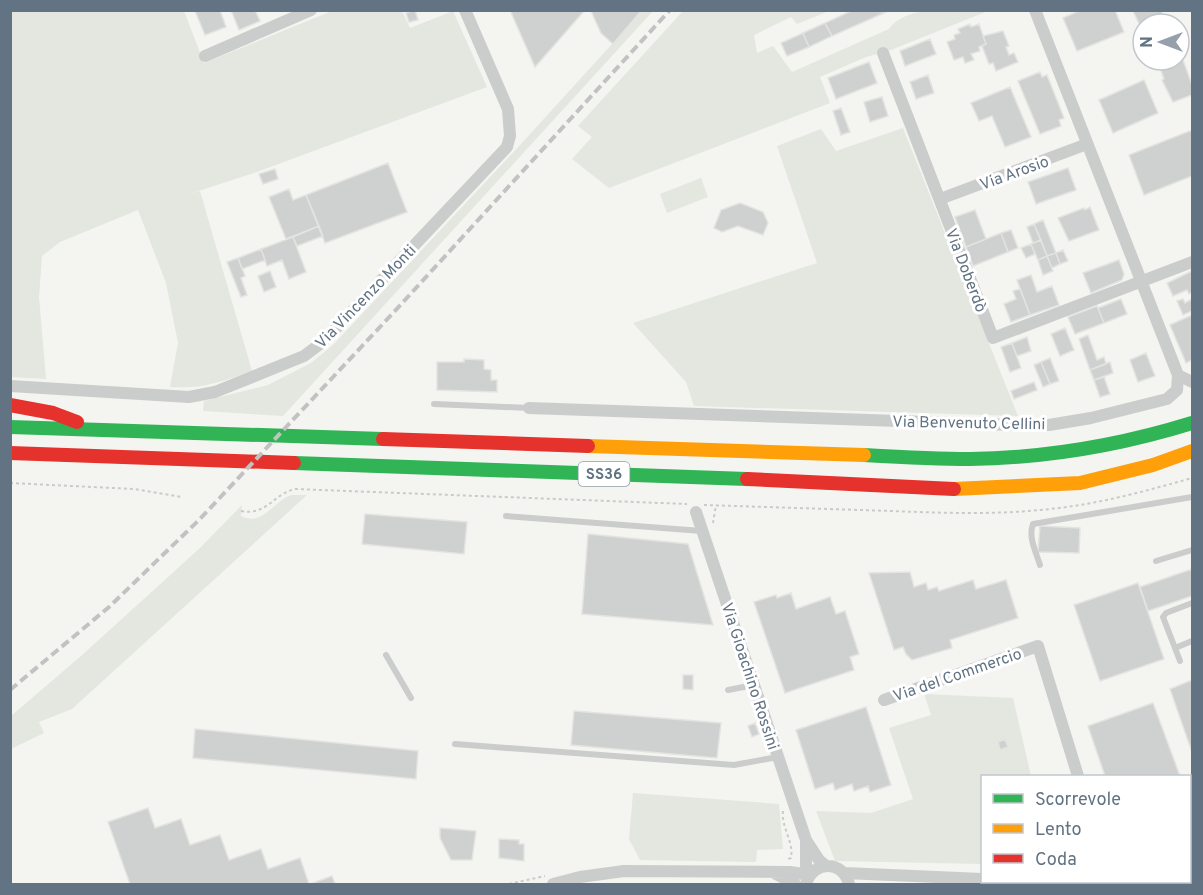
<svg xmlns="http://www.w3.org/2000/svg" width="1203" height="895" font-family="Overpass,sans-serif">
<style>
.green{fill:#e3e7df}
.building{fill:#cfd0d0;stroke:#e3e3e1;stroke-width:1.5}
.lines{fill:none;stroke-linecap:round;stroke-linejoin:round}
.path{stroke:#c9caca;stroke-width:2;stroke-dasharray:3 3;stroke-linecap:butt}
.lane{stroke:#cbcdcd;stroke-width:6}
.street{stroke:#cbcdcd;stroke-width:12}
.fast{stroke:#30b455;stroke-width:14}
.slow{stroke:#ff9f0a;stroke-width:14}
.jam{stroke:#e5322d;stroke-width:14}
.rail{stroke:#c1c3c3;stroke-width:4;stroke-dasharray:9 4.5;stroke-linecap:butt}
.labels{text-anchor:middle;stroke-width:6;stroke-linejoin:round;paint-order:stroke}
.shield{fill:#fff;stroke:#919da8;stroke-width:1.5}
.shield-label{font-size:15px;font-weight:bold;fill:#627383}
.street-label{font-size:16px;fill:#627383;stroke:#fff}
</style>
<rect width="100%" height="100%" fill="#f4f4f1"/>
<path class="green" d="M10 11H184L204 63 332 11H402L410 28 453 11 487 87 254 173 186 195 200 191 252 371C221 382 203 389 170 387L178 343 166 283 138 210 60 242 42 256 39 297 46 379 11 377Z
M642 11H653L283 416 203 411 204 401 268 385 311 363 333 345 521 144Z
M683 11H829L797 24 791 17 754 35 757 53 773 46 792 72 889 29C908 3 959 11 988 11L891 50 866 57 820 77 830 103 609 188 572 159 592 137 578 126Z
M903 128 1018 416 694 406 686 382 633 323 817 263 777 146 821 129 836 151Z
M701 178 708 197 667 213 660 194Z
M291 495H307L72 709 39 722 44 733 11 749V716L81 656 200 548 242 505 241 516C262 527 273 502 291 495Z
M924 694 1013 698 1031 776H982V864L835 861 816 811 871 813 913 799 889 728 931 715Z
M633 793 779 804 783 849 757 850 756 862 640 860 629 839Z"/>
<path class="building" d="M198 10H220L226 27 205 35 195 11Z
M231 10H255L260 21 239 30Z
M415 10 418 20 409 22 406 13Z
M510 10H585L535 67Z
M642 10 613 44 601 33 591 11Z
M853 10 886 12 832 36 825 23Z
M1081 10H1115L1124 32 1077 51 1063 18Z
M1161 10 1166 24H1143V32L1133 11Z
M825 23 832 36 809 47 803 33Z
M970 24 971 27 979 24 986 44 979 47 980 51 971 54 974 60 965 63 963 57 954 60 947 42 955 39 954 35 960 33 958 29Z
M1003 31 1009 46 1006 47 1009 55 1014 53 1018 62 996 71 993 63 989 64 982 46 986 44 983 36Z
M803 33 809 47 787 56 781 43Z
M930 39 936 54 905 66 900 51Z
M1182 57 1192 85V95L1173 102 1162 80 1164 79 1159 65 1173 60H1179Z
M869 62 877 83 836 99 828 78Z
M1040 72 1042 77 1047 75 1064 118 1059 120 1061 126 1040 134 1018 81Z
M928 75 934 93 916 99 910 82Z
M1144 80 1158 113 1113 133 1099 100Z
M1010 87 1031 137 1005 147 992 116 979 121 971 103Z
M882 97 888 116 870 122 864 102Z
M841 108 850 132 841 135 833 111Z
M1192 130V176L1144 195 1129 155Z
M388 163 407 212 325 243 306 195Z
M1068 168 1076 190 1036 204 1028 182Z
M275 169 278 179 263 184 259 174Z
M289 189 293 200 306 195 319 226 286 239 269 197Z
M740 203 763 212 768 223 763 235 738 226 722 232 714 228 721 210Z
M1090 207 1099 230 1069 241 1058 218 1084 208 1085 210Z
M975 210 986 239 966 247 955 217Z
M1043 220 1056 253 1047 256 1034 224Z
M1034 224 1041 240 1033 243 1027 227Z
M319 226 323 236 297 246 293 237Z
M1011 230 1018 248 1008 252 1001 233Z
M1001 233 1008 252 973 266 966 247Z
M293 237 306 272 289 279 282 260 267 266 261 249Z
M1041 240 1047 256 1038 260 1031 244Z
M1031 244 1035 254 1026 258 1021 248Z
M261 249 265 260 242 269 238 258Z
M1063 250 1068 261 1060 264 1056 253Z
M1056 253 1060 264 1052 268 1047 256Z
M1047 256 1053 271 1043 275 1038 260Z
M238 258 245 276 241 278 247 295 241 297 227 262Z
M1119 260 1124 274 1122 280 1091 293 1083 273Z
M270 271 276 287 264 292 258 276Z
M1192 271V292L1189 294 1187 290 1173 296 1167 283Z
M1031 275 1037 292 1052 286 1059 305 1030 315 1017 280Z
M1020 289 1030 315 1011 322 1004 304 1016 299 1013 291Z
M1121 299 1127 314 1104 323 1098 308Z
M1183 299 1185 303 1192 299V311L1183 315 1177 301Z
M1097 306 1104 323 1075 334 1068 317Z
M1192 315V360L1186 363 1170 325Z
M1065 328 1074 350 1060 356 1051 334Z
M1088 335 1097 360 1104 357 1106 364 1090 370 1079 339Z
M1027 337 1031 351 1017 356 1012 343Z
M1012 343 1021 368 1010 372 1001 347Z
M1146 353 1155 376 1138 382 1130 360Z
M1050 358 1059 381 1050 384 1041 362Z
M464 359 484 360V369L491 370V380H497V392L437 390V362H464Z
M1041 362 1050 384 1043 387 1034 365Z
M1110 362 1113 373 1094 380 1090 370Z
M1104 377 1110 394 1100 397 1094 380Z
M1034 382 1037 390 1014 399 1011 391Z
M365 514 467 522 464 554 362 544Z
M1040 526 1080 528 1079 553 1038 552Z
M588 534 688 544 713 625 582 614Z
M1192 569V596L1148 611 1140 587Z
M910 572 914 587 926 583 928 590 937 587 939 591 973 580 976 589 1006 580 1018 618 950 640 952 648 912 660 906 654 903 647 894 650 869 573Z
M1138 583 1164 659 1100 681 1074 605Z
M791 593 796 609 830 597 836 614 845 611 859 654 850 657 854 670 785 693 754 602 776 595 777 598Z
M683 675H693V690L683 689Z
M1192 680V752L1170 689Z
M1153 703 1180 776H1105L1088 726Z
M866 707 891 785 870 792 868 786 854 791 852 784 835 790 833 783 815 789 796 730Z
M574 711 721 723 717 758 571 745Z
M755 723 759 734 752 737 748 726Z
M195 729 418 751 416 779 193 758Z
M1005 739 1008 747 1000 750 998 742Z
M148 808 155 828 181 819 190 845 220 835 229 860 261 849 268 869 300 858 309 884H130L108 822Z
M440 828 476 831 472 860H451L440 838Z
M499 839 519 840V844H524V861L499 858Z
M332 876 335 884H310Z"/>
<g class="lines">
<path class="path" d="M10 483 134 489 182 497
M704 505C766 507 829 509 891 511 944 513 998 515 1050 509 1099 504 1146 491 1192 478
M241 511C267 516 273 494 295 489L687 504
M713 523 716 505
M783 811C781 827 794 842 791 858L788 859
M509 884 545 876"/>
<path class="lane" d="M434 404 529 408
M506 516 702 531
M1156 561 1192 550
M1040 565C1036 552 1028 537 1033 524L1192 497
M1175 648 1192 641
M386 655 411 698
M1180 661 1163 617 1166 613 1192 603
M728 690 754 685
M455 744 734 765 778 757"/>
<path class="street" d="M883 53 993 338 1192 262
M205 56 311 10
M940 199 1087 144
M1178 375 1192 382
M10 386 189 397 215 392 304 356 324 341 507 147 510 136 508 109 465 10
M529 408 1013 425H1049L1091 418 1167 399 1177 390 1178 375 1035 10
M696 512 806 840 819 860 826 866
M884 700 1038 646 1078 776
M806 840V865L810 875
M845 873 982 879
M776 874 795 884
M1053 882 1150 884
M553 884 580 877 624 871 790 872 810 875
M806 884C813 860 843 860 849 884"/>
<path class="fast" d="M10 427 383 439
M864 455C899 457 935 459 970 459 1044 458 1121 445 1192 423
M294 463 747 479"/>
<path class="slow" d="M588 446 864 455
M954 489 1080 483 1153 465 1192 451"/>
<path class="jam" d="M10 405 53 413 77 422
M383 439 588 446
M10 453 294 463
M747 479 954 489"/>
<path class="rail" d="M10 690 109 607 199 520 394 312 670 10"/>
</g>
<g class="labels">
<rect class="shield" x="578.5" y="462" width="51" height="24" rx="4.5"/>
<g class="shield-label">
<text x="604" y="479">SS36</text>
</g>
<g class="street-label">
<text transform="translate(1014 172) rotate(-20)" y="6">Via Arosio</text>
<text transform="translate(967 270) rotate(69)" y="6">Via Doberdò</text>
<text transform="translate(365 296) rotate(-46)" y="6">Via Vincenzo Monti</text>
<text transform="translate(969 422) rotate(1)" y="6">Via Benvenuto Cellini</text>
<text transform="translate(957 674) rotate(-19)" y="6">Via del Commercio</text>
<text transform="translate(751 676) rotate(72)" y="6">Via Gioachino Rossini</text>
</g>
</g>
<rect width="1203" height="895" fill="none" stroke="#627383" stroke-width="24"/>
<rect x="981" y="775" width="210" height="108" fill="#ffffff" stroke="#c0c7cd" stroke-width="1.5"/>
<rect x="993" y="794" width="30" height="9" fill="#30b455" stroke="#c0c7cd" stroke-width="1.5"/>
<text x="1035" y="805" font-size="18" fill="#627383">Scorrevole</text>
<rect x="993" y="824" width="30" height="9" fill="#ff9f0a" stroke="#c0c7cd" stroke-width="1.5"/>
<text x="1035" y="835" font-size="18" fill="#627383">Lento</text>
<rect x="993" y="854" width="30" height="9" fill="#e5322d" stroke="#c0c7cd" stroke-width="1.5"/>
<text x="1035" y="865" font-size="18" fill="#627383">Coda</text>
<g transform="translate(1161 42) rotate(270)"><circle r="28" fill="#ffffff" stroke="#c0c7cd" stroke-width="1.5"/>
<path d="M0-4.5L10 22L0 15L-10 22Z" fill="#95a0aa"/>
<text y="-9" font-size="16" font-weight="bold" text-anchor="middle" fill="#627383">N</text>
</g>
</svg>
